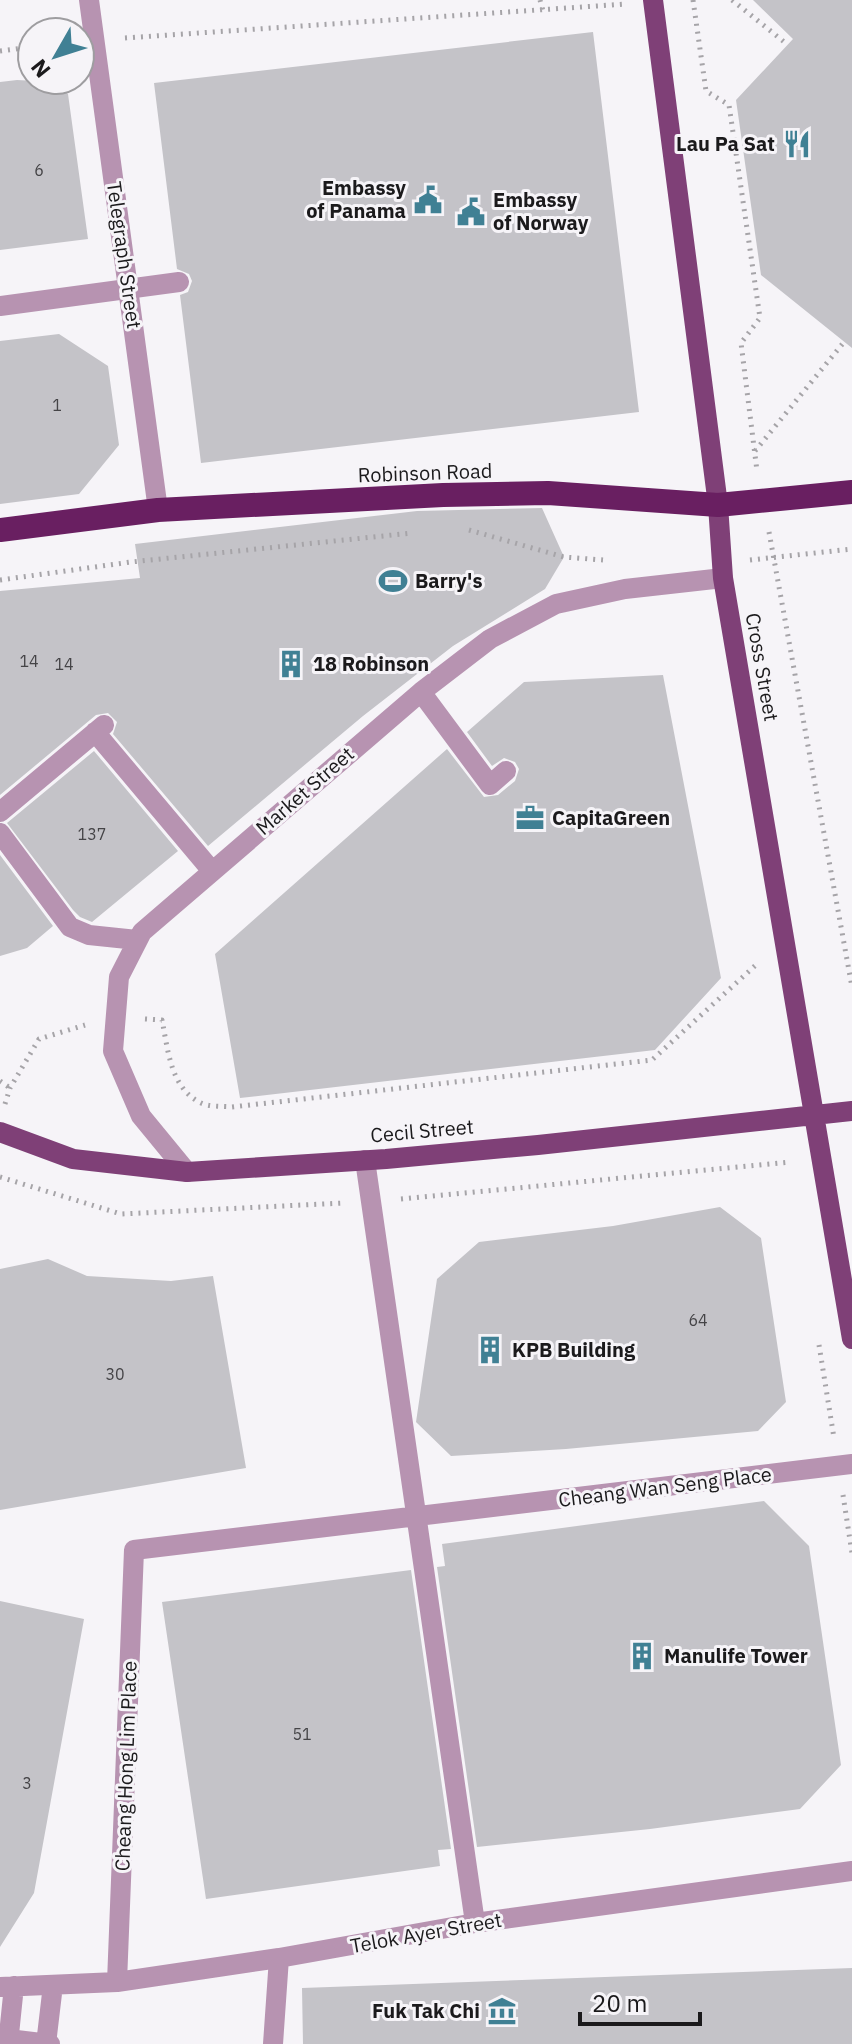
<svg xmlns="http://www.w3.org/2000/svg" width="852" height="2044" font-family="'IBM Plex Sans',sans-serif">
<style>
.building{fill:#c4c3c8}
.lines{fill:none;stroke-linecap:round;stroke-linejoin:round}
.path{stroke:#a6a4a8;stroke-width:5;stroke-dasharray:2 6;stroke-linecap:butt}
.minor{stroke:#b793b1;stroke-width:20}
.major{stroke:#7f4077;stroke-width:20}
.highway{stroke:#691f61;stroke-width:24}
.labels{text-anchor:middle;stroke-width:6;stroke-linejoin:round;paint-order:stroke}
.number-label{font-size:16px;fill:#454447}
.poi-label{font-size:20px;font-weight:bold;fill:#1b1a1c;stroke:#f6f4f8;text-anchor:start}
.street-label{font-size:20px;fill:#1b1a1c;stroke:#f6f4f8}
</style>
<rect width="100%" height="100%" fill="#f6f4f8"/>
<path class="building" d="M753 0H852V348L761 275 736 100 793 39Z
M593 32 639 412 201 463 180 295 188 292 192 281 189 274 177 269 154 83Z
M17 80 54 82 68 94 88 239 0 250V82Z
M59 334 108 366 119 445 79 494 0 504V341Z
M542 508 564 557 545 589 453 646 363 716 208 846 113 734 117 722 108 713 96 715 0 795V591L140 578 135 544 417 511Z
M663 675 721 978 655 1050 240 1098 215 954 447 749 484 797 498 795 515 781 519 769 515 762 504 758 492 766 467 732 524 682Z
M94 751 178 851 92 922 80 917 73 910 7 823Z
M0 855 53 926 27 948 0 956Z
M720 1207 761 1238 786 1402 758 1431 566 1449 451 1456 416 1422 437 1279 479 1242 613 1226Z
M48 1259 87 1276 171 1281 213 1276 246 1468 0 1510V1269Z
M764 1501 809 1546 841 1765 800 1809 650 1829 477 1847 437 1567 445 1566 442 1544Z
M411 1570 451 1849 438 1850 440 1866 206 1899 162 1602Z
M0 1601 84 1619 34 1893 0 1947Z
M852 1968V2044H303L302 1988Z"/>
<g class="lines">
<path class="path" d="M540 0 543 11
M693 0 706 91 729 105 760 318 741 343 757 471
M732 0 788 45
M125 38 626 4
M0 51 32 47
M755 451 844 342
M469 530 564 557 603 560
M769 532 852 987
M750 560 852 549
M0 580 131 562 412 533
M145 1019 162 1020C168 1049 170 1088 201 1103 209 1107 223 1106 232 1107L652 1060 758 963
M0 1081 10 1088
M5 1104 10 1088 39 1039 85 1025
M0 1177 121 1214 343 1203
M401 1199 790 1162
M819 1345 834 1438
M843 1495 852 1553"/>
<path class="minor" d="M89 0 158 510
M0 306 179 282
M421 692 490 785 506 771
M95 732 212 871
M0 812 104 725
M0 833 70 927 89 935 137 940
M365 1160 475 1923
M187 1172 141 1116 113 1051 119 977 142 932 421 692 490 639 556 604 625 589 723 578
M117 1982 134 1550 852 1464
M0 1987 117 1982 279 1958 475 1923 852 1871
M0 2038 50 2044
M8 2044 14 1986
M46 2044 53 1985
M273 2044 279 1958"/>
<path class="major" d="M653 0 718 505 723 578 852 1339
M0 1132 73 1159 187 1172 386 1159 538 1145 852 1111"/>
<path class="highway" d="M0 530 158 510 443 495 548 493 718 505 852 492"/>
</g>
<defs>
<symbol id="restaurant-bare" viewBox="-9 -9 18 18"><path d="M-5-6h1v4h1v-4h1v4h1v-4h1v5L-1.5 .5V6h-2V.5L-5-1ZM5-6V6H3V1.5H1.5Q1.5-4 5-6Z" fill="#408094" stroke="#f6f4f8" stroke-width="2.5" paint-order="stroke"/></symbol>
<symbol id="civic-bare" viewBox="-9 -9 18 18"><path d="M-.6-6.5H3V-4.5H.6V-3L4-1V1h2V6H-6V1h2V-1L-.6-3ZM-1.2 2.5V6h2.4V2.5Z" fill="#408094" stroke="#f6f4f8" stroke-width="2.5" paint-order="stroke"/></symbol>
<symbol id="stadium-bare" viewBox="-9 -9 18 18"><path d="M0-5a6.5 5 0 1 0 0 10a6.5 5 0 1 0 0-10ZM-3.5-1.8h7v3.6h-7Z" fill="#408094" stroke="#f6f4f8" stroke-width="2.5" paint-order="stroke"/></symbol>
<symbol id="building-bare" viewBox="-9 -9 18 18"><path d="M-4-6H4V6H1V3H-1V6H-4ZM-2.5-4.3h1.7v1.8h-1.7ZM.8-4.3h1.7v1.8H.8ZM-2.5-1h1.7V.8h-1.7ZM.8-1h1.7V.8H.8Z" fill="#408094" stroke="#f6f4f8" stroke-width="2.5" paint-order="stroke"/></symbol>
<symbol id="office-bare" viewBox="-9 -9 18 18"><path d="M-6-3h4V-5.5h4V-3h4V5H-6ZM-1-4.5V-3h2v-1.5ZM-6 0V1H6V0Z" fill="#408094" stroke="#f6f4f8" stroke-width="2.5" paint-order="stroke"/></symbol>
<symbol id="museum-bare" viewBox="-9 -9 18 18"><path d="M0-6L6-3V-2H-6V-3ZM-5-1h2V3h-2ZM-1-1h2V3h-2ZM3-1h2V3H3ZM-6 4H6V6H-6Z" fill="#408094" stroke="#f6f4f8" stroke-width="2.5" paint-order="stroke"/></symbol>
</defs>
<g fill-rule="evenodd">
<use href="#restaurant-bare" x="777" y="124" width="40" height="40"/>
<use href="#civic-bare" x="408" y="180" width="40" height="40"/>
<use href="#civic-bare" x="451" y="192" width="40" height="40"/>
<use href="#stadium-bare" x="373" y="561" width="40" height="40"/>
<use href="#building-bare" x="271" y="644" width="40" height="40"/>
<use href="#office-bare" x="510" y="798" width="40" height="40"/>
<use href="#building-bare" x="470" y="1330" width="40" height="40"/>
<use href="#building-bare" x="622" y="1636" width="40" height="40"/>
<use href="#museum-bare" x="482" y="1991" width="40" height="40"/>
</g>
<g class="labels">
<g class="number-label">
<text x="39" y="176">6</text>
<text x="57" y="411">1</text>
<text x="29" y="667">14</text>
<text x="64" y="670">14</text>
<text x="92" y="840">137</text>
<text x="698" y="1326">64</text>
<text x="115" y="1380">30</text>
<text x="302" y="1740">51</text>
<text x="27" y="1789">3</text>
</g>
<g class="poi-label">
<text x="775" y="151" text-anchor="end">Lau Pa Sat</text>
<text x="406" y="195" text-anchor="end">Embassy<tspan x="406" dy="23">of Panama</tspan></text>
<text x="493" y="207">Embassy<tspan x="493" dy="23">of Norway</tspan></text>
<text x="415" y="588">Barry's</text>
<text x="313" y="671">18 Robinson</text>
<text x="552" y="825">CapitaGreen</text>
<text x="512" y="1357">KPB Building</text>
<text x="664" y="1663">Manulife Tower</text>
<text x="480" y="2018" text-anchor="end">Fuk Tak Chi</text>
</g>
<g class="street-label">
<text transform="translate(124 255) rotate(82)" y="7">Telegraph Street</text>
<text transform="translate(425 473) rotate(-2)" y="7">Robinson Road</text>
<text transform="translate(762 667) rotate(80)" y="7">Cross Street</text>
<text transform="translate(305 791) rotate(-41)" y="7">Market Street</text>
<text transform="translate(422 1131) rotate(-5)" y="7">Cecil Street</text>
<text transform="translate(665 1487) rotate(-7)" y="7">Cheang Wan Seng Place</text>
<text transform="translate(126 1766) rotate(-88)" y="7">Cheang Hong Lim Place</text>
<text transform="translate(426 1933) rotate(-10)" y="7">Telok Ayer Street</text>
</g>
</g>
<g transform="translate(56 56) rotate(231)"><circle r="38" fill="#f6f4f8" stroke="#9e9da0" stroke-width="2"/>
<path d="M0-6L14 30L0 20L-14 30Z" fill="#408094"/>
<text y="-12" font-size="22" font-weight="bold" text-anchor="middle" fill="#1b1a1c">N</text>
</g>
<path d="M580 2012v12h120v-12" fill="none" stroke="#1b1a1c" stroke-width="4"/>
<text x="592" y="2012" font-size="24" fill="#1b1a1c" stroke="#f6f4f8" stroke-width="6" paint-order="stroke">20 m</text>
</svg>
